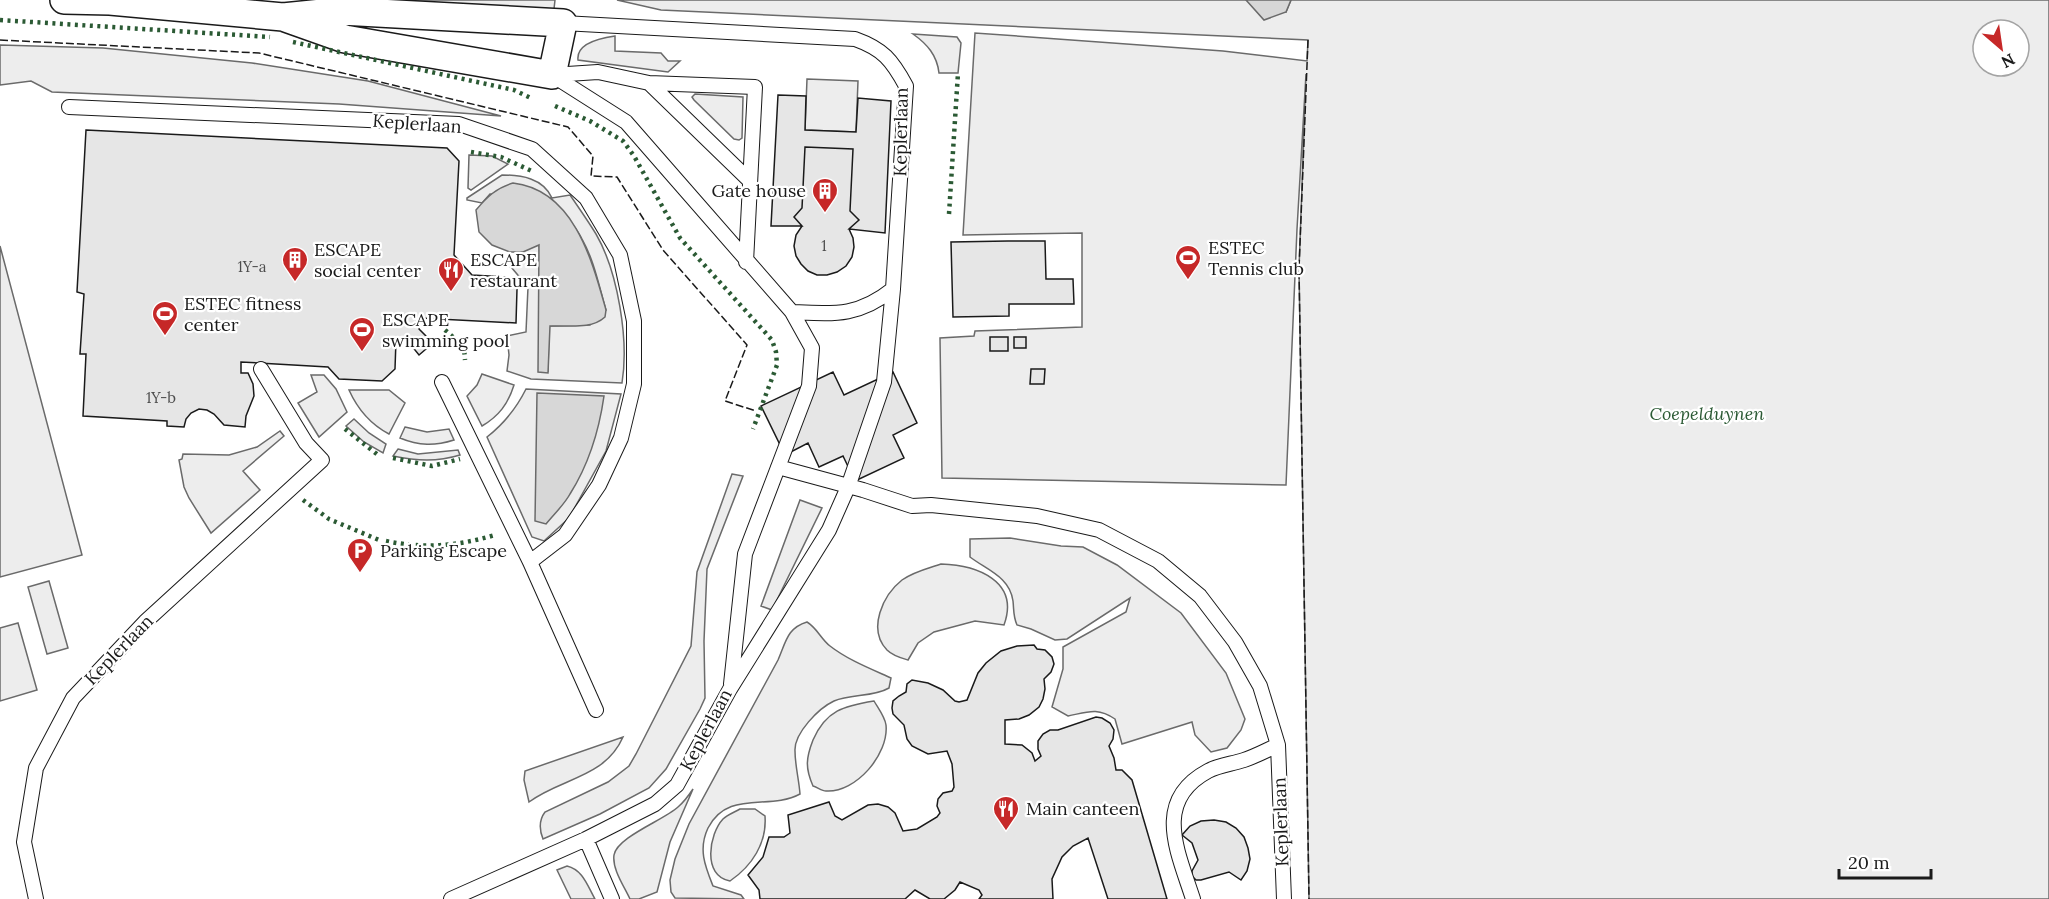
<svg xmlns="http://www.w3.org/2000/svg" width="2049" height="899" font-family="Lora,serif">
<style>
.green{fill:#ededed;stroke:#6a6a6a;stroke-width:1.5;fill-rule:evenodd}
.water{fill:#d7d7d7;stroke:#6a6a6a;stroke-width:1.5}
.building{fill:#e6e6e6;stroke:#1a1a1a;stroke-width:1.5}
.lines{fill:none;stroke-linecap:round;stroke-linejoin:round}
.service-casing{stroke:#1a1a1a;stroke-width:16}
.minor-casing{stroke:#1a1a1a;stroke-width:30}
.service{stroke:#fff;stroke-width:14}
.minor{stroke:#fff;stroke-width:27}
.hedge{stroke:#2b5a34;stroke-width:4.5;stroke-dasharray:3 4.5;stroke-linecap:butt}
.fence{stroke:#1a1a1a;stroke-width:1.5;stroke-dasharray:8 3;stroke-linecap:butt}
.labels{text-anchor:middle;stroke-width:4.5;stroke-linejoin:round;paint-order:stroke}
.number-label{font-size:15px;fill:#4d4d4d}
.street-label{font-size:18px;fill:#1a1a1a;stroke:#fff}
.poi-label{font-size:18px;fill:#1a1a1a;stroke:#fff;text-anchor:start}
.park-label{font-size:18px;font-style:italic;fill:#2b5a34;stroke:#fff}
</style>
<rect width="100%" height="100%" fill="#fff"/>
<path class="green" d="M355 0H555L554 9Z
M617 0H1246L1286 12 1291 0H2049V899H1309L1299 269 1306 74 1297 229 1286 485 942 478 940 338 974 336 975 331 1082 327V233L963 235 975 33 1223 51 1307 61 1308 40 661 10ZM1983 30H2019V66H1983Z
M913 34 957 37 961 43 958 73H939C937 55 927 44 913 34Z
M615 36V51L661 53 668 61H680L668 72 578 60C576 43 601 38 615 36Z
M0 45 103 48 252 63 368 81 501 116 339 104 52 92 31 81 0 85Z
M807 79 858 81 856 132 805 130Z
M695 94 743 97 742 138 739 140 734 139 694 100 692 97Z
M469 155 492 156 508 164 471 190 468 188Z
M502 175C521 175 543 178 552 198L570 195C579 208 588 221 596 234 618 272 629 340 622 383L531 379 507 371 509 355 507 336 526 332 528 287 511 267 508 266V262H519L520 252 539 244 548 372 549 326 590 325 606 310C599 286 594 260 582 239 574 224 562 211 551 198L490 194 482 203 467 200V198Z
M0 246 82 555 0 577Z
M482 374 514 385C508 404 499 416 482 426L467 396 477 385Z
M311 375H324L336 389 347 412 319 437 298 403 317 392Z
M526 389 621 394 606 451 569 518 544 541 532 537 487 437C505 423 516 409 526 389Z
M349 390H389L405 403 389 434C370 424 358 410 349 390Z
M354 419 369 433 386 444 383 453 364 442 346 426Z
M405 427 427 432 449 429 454 440C435 446 419 446 400 438Z
M280 431 284 436 243 471 260 490 211 533 189 498 184 487 179 460 182 459 183 454 229 455 257 447Z
M398 449 418 454 458 450 460 455C437 462 417 461 393 456Z
M732 474 743 476 707 569 704 641 705 698 700 709 666 769 649 788 600 814 543 839C539 829 539 820 545 812L608 782 629 766 636 754 691 646 697 572Z
M800 500 822 508 772 610 761 606Z
M1010 538 1061 546 1083 547 1117 565 1181 613 1226 673 1245 719 1241 730 1227 748 1211 752 1195 735 1192 722 1122 744 1115 719C1097 707 1088 712 1068 716L1052 707 1063 669V647L1126 612 1130 598 1067 639 1055 640 1031 629 1017 625C1013 616 1014 610 1013 601 1010 577 987 570 970 557V539Z
M941 564C977 565 1020 581 1004 625L975 621 934 632 918 643 908 660C901 658 893 656 887 650 867 629 883 595 902 580 913 572 929 568 941 564Z
M49 581 68 648 47 654 28 587Z
M807 622C817 628 821 639 830 646 848 660 871 669 891 678L889 688C874 697 851 694 834 701 819 708 794 733 795 751 795 765 799 780 800 794 769 811 728 789 708 828 698 849 705 866 713 886L741 895 744 899 675 898 671 892 670 880 675 859 689 824 778 660C786 642 787 628 807 622Z
M18 623 37 690 0 701V628Z
M874 701C878 708 885 717 886 725 889 754 856 793 826 791 822 791 817 787 813 786 805 768 806 758 813 740 826 710 844 706 874 701Z
M623 737C605 778 561 778 529 802L524 780 525 771Z
M693 789 670 842 657 892 639 899H630C624 886 612 869 614 855 617 837 664 820 678 807 684 802 689 795 693 789Z
M740 809H755L765 816C767 843 752 866 730 881 702 876 709 834 723 819 727 815 735 812 740 809Z
M567 866C583 870 587 885 595 899H571L557 870Z"/>
<path class="water" d="M1246 0H1291L1286 12 1264 20Z
M513 183C574 190 592 260 606 310L605 317C591 330 568 325 550 326L548 373 538 372 539 245 523 252H510L492 245 479 232 476 210C487 197 496 188 513 183Z
M537 393 604 396C599 431 589 464 570 494 564 505 554 514 546 524L535 521Z"/>
<path class="building" d="M778 95 806 96 805 130 856 132 858 98 891 101 885 233 849 229 859 220 850 211 853 149 805 147 802 208 794 217 802 226H771Z
M86 130 447 148 459 161 454 255 472 275 506 277 517 289 516 323 420 318 419 329 433 343 419 355 407 340H396L395 369 382 381 339 379 328 367 241 362V373H248L253 384 254 396 246 416 245 427 224 425 214 414 207 410 199 409 191 413 186 419 184 427 167 426V421L83 416 86 354H80L84 294 77 292Z
M805 147 853 149 850 211 859 220 849 229 853 238 854 247 852 257 846 266 837 272 827 275H817L808 271 801 264 796 256 794 246 796 235 802 226 794 217 802 208Z
M1008 241H1045L1046 279H1073L1074 304H1009V316L953 317 951 242Z
M990 337H1008V351H990Z
M1014 337H1026V348H1014Z
M1031 369H1045L1044 384H1030Z
M833 372 844 395 893 372 917 423 893 435 904 458 855 481 843 456 819 467 808 443 785 455 761 406Z
M1034 645 1037 649 1045 650 1052 657 1054 664 1051 672 1044 679 1045 689 1043 699 1039 707 1029 715 1019 719 1005 720V744L1022 745 1032 753 1035 761 1041 756 1038 749V741L1043 734 1050 730H1058L1096 717 1102 718 1110 723 1114 730 1113 739 1109 746 1114 758 1116 770H1122L1132 780 1167 899H1108L1088 838 1073 846 1062 857 1052 879 1053 899H979L982 895 979 890 960 882 955 890 944 899H930L915 890 905 899H760L759 890 748 875 763 857 769 837H784L790 833 788 815 829 802 835 816 842 820 868 805 878 804 888 807 895 813 903 831 917 829 937 817 940 813 937 806 938 799 943 793 952 791 954 787 952 764 947 751 928 754 912 746 907 739 904 725 893 714 892 708 893 701 899 696 906 692 907 684 912 680 928 683 943 690 955 701 959 702 967 700 978 673 986 663 1001 651 1017 646Z
M1214 820 1226 822 1236 828 1244 837 1248 848 1250 859 1247 871 1241 880 1229 872 1201 880H1196L1192 876V871L1198 860 1192 843 1182 835 1190 826 1201 821Z"/>
<g class="lines">
<defs>
<path id="service" d="M563 23 855 39C883 49 892 60 906 86L893 289 884 382 848 487 829 530 730 689 677 785 655 804 586 839 612 899
M552 75 626 122 792 312 812 348 809 386 745 554 731 684
M552 75 598 72 649 83 755 87 746 262
M649 83 750 181
M69 107 459 124 532 149 586 198 620 255 634 321V384L621 438 599 485 565 535 530 562
M792 312C834 314 858 317 893 289
M442 382 530 562 596 710
M778 467 863 490 912 506 931 505 1037 516 1099 530 1158 561 1200 596 1235 642 1260 686 1278 745 1284 899
M36 899 24 842 36 768 73 698 145 622 322 460 306 443 261 369
M451 899 586 839
M1193 899C1178 852 1152 801 1208 771 1219 765 1232 764 1244 760 1256 756 1267 750 1278 745"/>
<path id="minor" d="M64 0 110 1 283 17 341 11 563 23 552 75 345 39 283 17"/>
</defs>
<use href="#service" class="service-casing"/>
<use href="#minor" class="minor-casing"/>
<use href="#service" class="service"/>
<use href="#minor" class="minor"/>
<path class="hedge" d="M0 20 270 37
M293 42 514 90 533 99
M555 106 590 121 623 141 634 156 680 238 772 340 776 352 777 365 753 429
M471 152 501 157 534 172
M949 214 958 73
M445 330 464 347 465 360
M345 429 378 455
M393 458 432 466 460 459
M303 500 329 519 379 540
M386 541C424 549 458 546 495 535"/>
<path class="fence" d="M0 40 259 53 568 127 593 156 591 176 617 177 663 250 747 345 725 401 756 411
M1308 40 1299 269 1309 899"/>
</g>
<defs>
<symbol id="building-pin" viewBox="-11 -11 22 30"><path d="M0 17L-7.5 6A9.5 9.5 0 1 1 7.5 6Z" fill="#c62828" stroke="#fff"/><path d="M-4-6H4V6H1V3H-1V6H-4ZM-2.5-4.3h1.7v1.8h-1.7ZM.8-4.3h1.7v1.8H.8ZM-2.5-1h1.7V.8h-1.7ZM.8-1h1.7V.8H.8Z" fill="#fff"/></symbol>
<symbol id="stadium-pin" viewBox="-11 -11 22 30"><path d="M0 17L-7.5 6A9.5 9.5 0 1 1 7.5 6Z" fill="#c62828" stroke="#fff"/><path d="M0-5a6.5 5 0 1 0 0 10a6.5 5 0 1 0 0-10ZM-3.5-1.8h7v3.6h-7Z" fill="#fff"/></symbol>
<symbol id="restaurant-pin" viewBox="-11 -11 22 30"><path d="M0 17L-7.5 6A9.5 9.5 0 1 1 7.5 6Z" fill="#c62828" stroke="#fff"/><path d="M-5-6h1v4h1v-4h1v4h1v-4h1v5L-1.5 .5V6h-2V.5L-5-1ZM5-6V6H3V1.5H1.5Q1.5-4 5-6Z" fill="#fff"/></symbol>
<symbol id="parking-pin" viewBox="-11 -11 22 30"><path d="M0 17L-7.5 6A9.5 9.5 0 1 1 7.5 6Z" fill="#c62828" stroke="#fff"/><path d="M-3.5-5.5H1a3.5 3.5 0 0 1 0 7H-1V5.5H-3.5ZM-1-3.4V-.6H.8a1.4 1.4 0 0 0 0-2.8Z" fill="#fff"/></symbol>
</defs>
<g fill-rule="evenodd">
<use href="#building-pin" x="810" y="176" width="30" height="40"/>
<use href="#stadium-pin" x="1173" y="243" width="30" height="40"/>
<use href="#building-pin" x="280" y="245" width="30" height="40"/>
<use href="#restaurant-pin" x="436" y="255" width="30" height="40"/>
<use href="#stadium-pin" x="150" y="299" width="30" height="40"/>
<use href="#stadium-pin" x="347" y="315" width="30" height="40"/>
<use href="#parking-pin" x="345" y="536" width="30" height="40"/>
<use href="#restaurant-pin" x="991" y="794" width="30" height="40"/>
</g>
<g class="labels">
<g class="number-label">
<text x="824" y="251">1</text>
<text x="252" y="272">1Y-a</text>
<text x="161" y="403">1Y-b</text>
</g>
<g class="street-label">
<text transform="translate(417 124) rotate(4)" y="6">Keplerlaan</text>
<text transform="translate(901 132) rotate(-89)" y="6">Keplerlaan</text>
<text transform="translate(119 650) rotate(-46)" y="6">Keplerlaan</text>
<text transform="translate(706 730) rotate(-62)" y="6">Keplerlaan</text>
<text transform="translate(1281 822) rotate(-92)" y="6">Keplerlaan</text>
</g>
<g class="poi-label">
<text x="806" y="197" text-anchor="end">Gate house</text>
<text x="1208" y="254">ESTEC<tspan x="1208" dy="21">Tennis club</tspan></text>
<text x="314" y="256">ESCAPE<tspan x="314" dy="21">social center</tspan></text>
<text x="470" y="266">ESCAPE<tspan x="470" dy="21">restaurant</tspan></text>
<text x="184" y="310">ESTEC fitness<tspan x="184" dy="21">center</tspan></text>
<text x="382" y="326">ESCAPE<tspan x="382" dy="21">swimming pool</tspan></text>
<text x="380" y="557">Parking Escape</text>
<text x="1026" y="815">Main canteen</text>
</g>
<g class="park-label">
<text x="1707" y="420">Coepelduynen</text>
</g>
</g>
<g transform="translate(2001 48) rotate(151)"><circle r="28" fill="#ffffff" stroke="#a3a3a3" stroke-width="1.5"/>
<path d="M0-4.5L10 22L0 15L-10 22Z" fill="#c62828"/>
<text y="-9" font-size="16" font-weight="bold" text-anchor="middle" fill="#1a1a1a">N</text>
</g>
<path d="M1839 869v9h92v-9" fill="none" stroke="#1a1a1a" stroke-width="3"/>
<text x="1848" y="869" font-size="18" fill="#1a1a1a" stroke="#ffffff" stroke-width="4.5" paint-order="stroke">20 m</text>
</svg>
